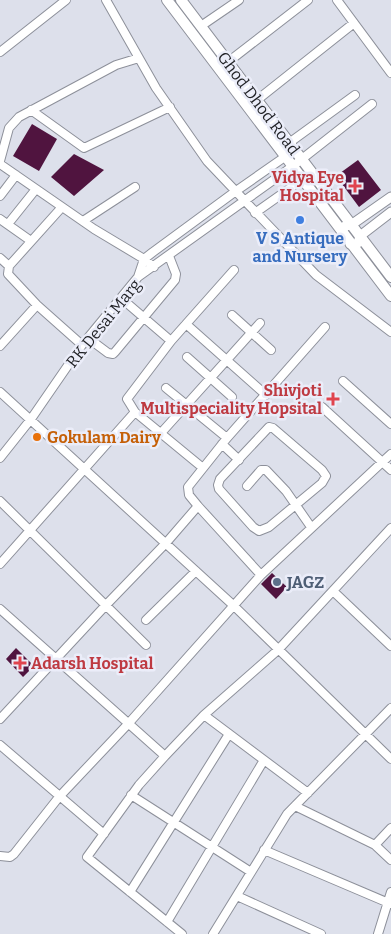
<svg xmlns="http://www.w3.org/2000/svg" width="391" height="934" font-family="Bitter,serif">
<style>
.building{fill:#50143f}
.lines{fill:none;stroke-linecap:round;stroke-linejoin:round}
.minor-casing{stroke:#8d909a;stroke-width:10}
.tertiary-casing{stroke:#8d909a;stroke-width:11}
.secondary-casing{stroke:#8d909a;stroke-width:12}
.minor{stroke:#fff;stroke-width:8}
.tertiary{stroke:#fff;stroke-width:9}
.secondary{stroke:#fff;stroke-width:10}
.health-dot{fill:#e0444e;stroke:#ebedf9;stroke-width:2}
.shop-dot{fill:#3f7fe0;stroke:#ebedf9;stroke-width:2}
.food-dot{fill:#e8710a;stroke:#ebedf9;stroke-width:2}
.service-dot{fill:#5c6f8a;stroke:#ebedf9;stroke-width:2}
.labels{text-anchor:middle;stroke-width:5;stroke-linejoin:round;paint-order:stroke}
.street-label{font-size:16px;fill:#1f2024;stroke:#ebedf9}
.health-label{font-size:16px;font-weight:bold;fill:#be3a42;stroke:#ebedf9;text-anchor:end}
.shop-label{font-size:16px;font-weight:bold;fill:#366cbe;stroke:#ebedf9}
.food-label{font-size:16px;font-weight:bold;fill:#c56008;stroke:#ebedf9;text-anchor:start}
.service-label{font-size:16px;font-weight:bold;fill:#4e5e75;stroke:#ebedf9;text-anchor:start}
</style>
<rect width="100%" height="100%" fill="#dde0eb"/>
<path class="building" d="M32 124 57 139 39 171 13 156Z
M74 154 104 170 74 196 51 177Z
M358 160 381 190 359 207 336 176Z
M272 573 287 587 276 599 261 584Z
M16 648 34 666 23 677 6 659Z"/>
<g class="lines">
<defs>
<path id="minor" d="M106 0 156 88 207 161 245 201 316 275 391 332
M337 0 391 73
M201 26 239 0
M0 52 66 0
M228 62 308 0
M257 100 354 23
M31 110 84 148 170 107
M289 143 355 95
M0 161 9 128 19 117 116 65 139 58
M0 164 94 229 144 259 154 267
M0 196 16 175
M62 207 9 266 8 274 37 305 82 345
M255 213 303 179
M0 219 31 241
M83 221 135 187
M8 224 36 189
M0 258 9 266
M138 277 144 259 153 252 236 191 289 154
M121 298 171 341
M232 315 271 350
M186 324 266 395
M88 338 108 353 113 354 115 352 175 280 176 274 169 256
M0 346 37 305
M187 357 232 397
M343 381 391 424
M166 388 227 438
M0 392 233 605 391 759
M322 407 391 470
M269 427 273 428 322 470 326 476 322 483 269 527 259 531 253 527 219 489 218 485 220 479Z
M161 433 260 323
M222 444 239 460
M0 458 31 419 82 345 138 277 293 166 372 104
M203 468 135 412 127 399 171 341 234 270
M247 486 261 470H266L286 491 311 527
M0 501 146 645
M0 564 135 412
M261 575 198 506 189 495 188 487 227 438 325 327
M333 591 391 646
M0 609 165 756
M146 620 196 571
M204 715 308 793
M0 719 106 605 166 543 198 506
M0 745 104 834
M131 795 251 872
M295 806 375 845 391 860
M375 845 391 828
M264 850 391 904
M0 856 10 857 14 854 59 797 128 724 261 575 391 454
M130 892 229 734
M237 896 321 934
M167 922 264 760
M182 934 87 857 139 785 165 756 204 715 278 650 391 528
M213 934 287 814 391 708
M378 934 391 892"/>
<path id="tertiary" d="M342 232 345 226 351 225 391 197
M350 244H355L358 243 360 236 391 212"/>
<path id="secondary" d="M167 0 391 296
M181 0 391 277"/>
</defs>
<use href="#minor" class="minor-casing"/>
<use href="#tertiary" class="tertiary-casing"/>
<use href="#secondary" class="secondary-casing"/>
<use href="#minor" class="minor"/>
<use href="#tertiary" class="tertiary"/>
<use href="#secondary" class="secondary"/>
</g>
<g class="health-dot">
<path d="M352.5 178.5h5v5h5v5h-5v5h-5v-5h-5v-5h5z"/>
<path d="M330.5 391.5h5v5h5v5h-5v5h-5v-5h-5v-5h5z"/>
<path d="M17.5 655.5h5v5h5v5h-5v5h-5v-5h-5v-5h5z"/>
</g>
<circle class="shop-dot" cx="300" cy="220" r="5"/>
<circle class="food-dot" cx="37" cy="437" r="5"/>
<circle class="service-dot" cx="277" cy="582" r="5"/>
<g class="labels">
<g class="street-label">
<text transform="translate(259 103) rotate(53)" y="6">Ghod Dhod Road</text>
<text transform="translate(103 323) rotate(-51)" y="6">RK Desai Marg</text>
</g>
<g class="health-label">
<text x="344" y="183">Vidya Eye<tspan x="344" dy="18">Hospital</tspan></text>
<text x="322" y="396">Shivjoti<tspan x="322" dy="18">Multispeciality Hopsital</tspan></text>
<text x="31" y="669" text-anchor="start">Adarsh Hospital</text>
</g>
<g class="shop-label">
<text x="300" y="244">V S Antique<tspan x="300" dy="18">and Nursery</tspan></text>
</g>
<g class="food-label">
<text x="47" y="443">Gokulam Dairy</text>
</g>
<g class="service-label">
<text x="287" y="588">JAGZ</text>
</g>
</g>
</svg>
